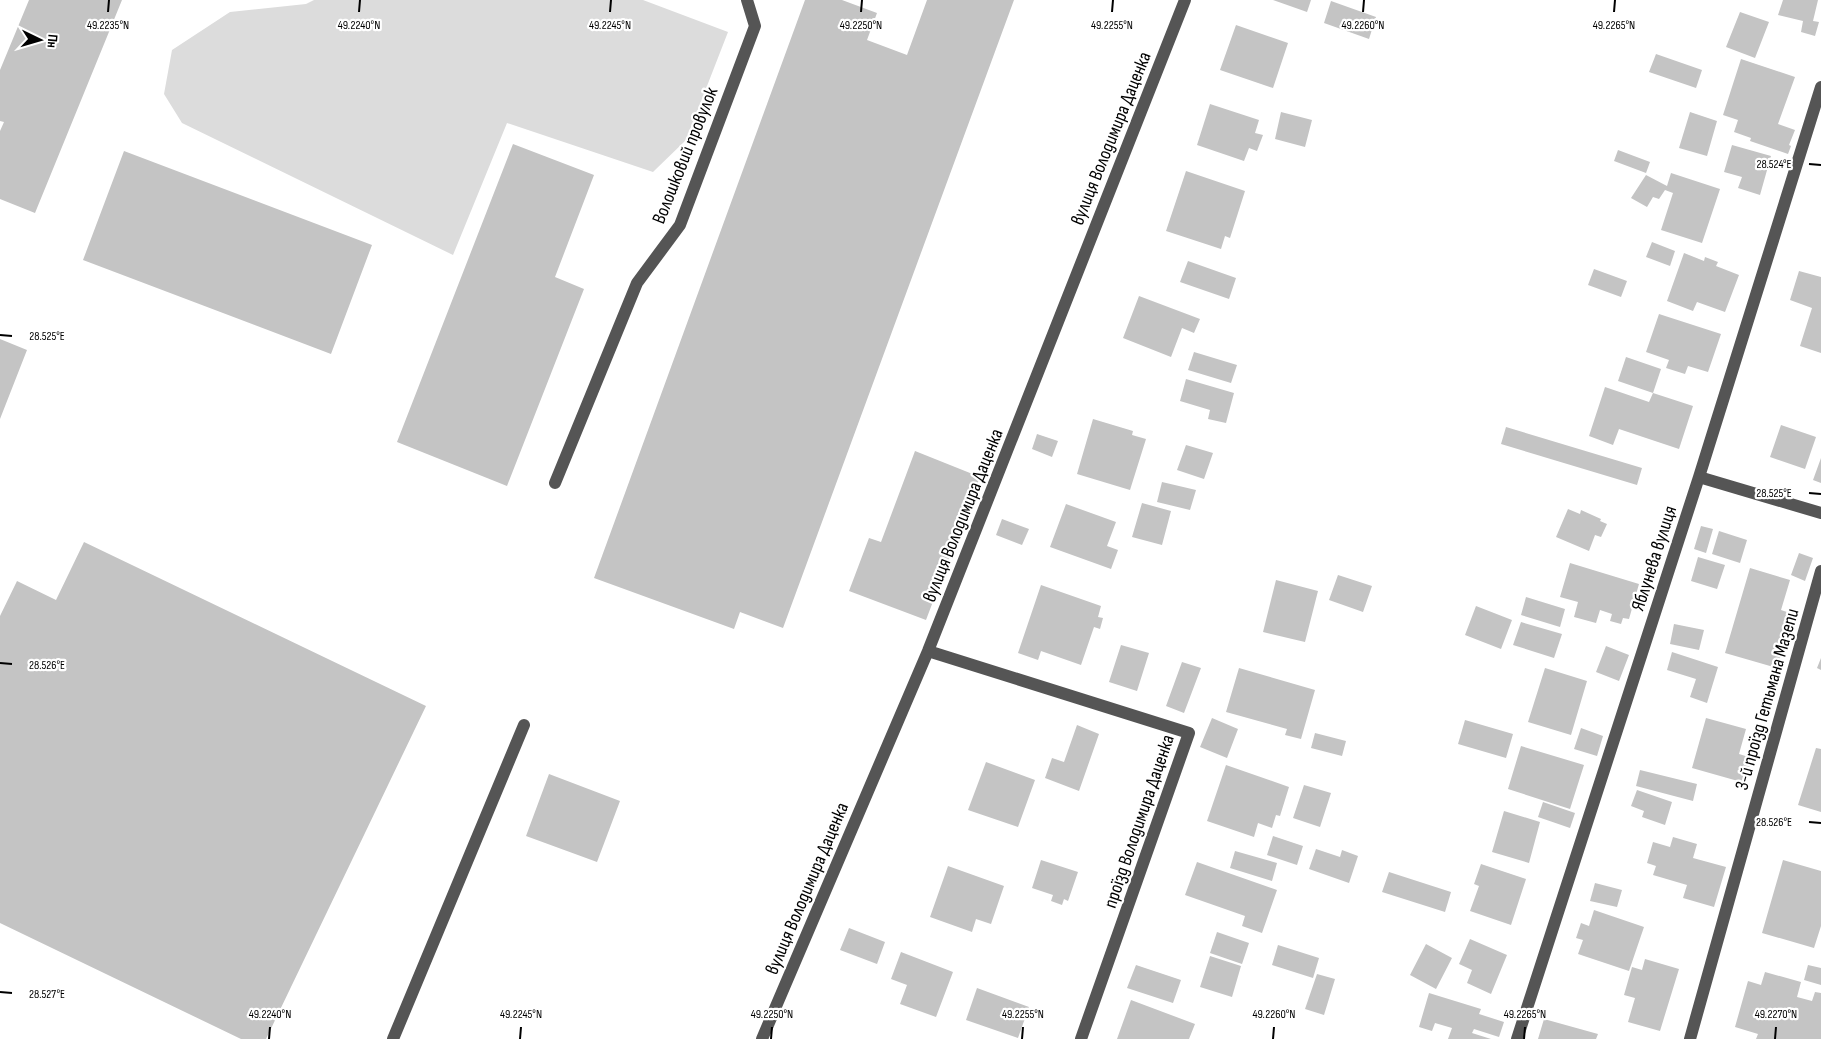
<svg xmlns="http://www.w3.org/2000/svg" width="1821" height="1039" font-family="'Sofia Sans Condensed',sans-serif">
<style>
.green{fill:#dcdcdc}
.building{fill:#c4c4c4}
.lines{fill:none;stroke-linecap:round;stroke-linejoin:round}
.minor{stroke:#555;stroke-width:12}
.ticks{fill:none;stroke:#000;stroke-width:2}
.labels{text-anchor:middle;stroke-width:4.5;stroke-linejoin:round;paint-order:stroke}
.street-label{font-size:19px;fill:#000;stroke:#fff}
.ticks-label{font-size:12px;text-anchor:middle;fill:#000;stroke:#fff;stroke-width:4.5;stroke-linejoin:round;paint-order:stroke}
</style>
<rect width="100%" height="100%" fill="#fff"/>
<path class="green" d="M314 0H643L728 32 686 140 653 172 507 123 453 255 182 123 164 94 172 50 230 12 306 4Z"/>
<path class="building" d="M29 0H122L35 213 0 199V131L4 122 0 121V70Z
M805 0H842L877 13 867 40 907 55 927 0H1014L783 628 740 612 734 629 594 578Z
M1273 0H1311L1307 12Z
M1783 0H1818L1813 21 1819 22 1815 36 1801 32 1803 21 1778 15Z
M1331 1 1376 17 1369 39 1324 23Z
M1740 12 1769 22 1755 58 1726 47Z
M1236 25 1288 43 1273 88 1220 70Z
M1656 54 1702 70 1696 88 1649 72Z
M1741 59 1795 77 1778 124 1795 130 1789 145 1791 146 1788 154 1750 141 1751 138 1734 132 1738 120 1723 115Z
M1210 104 1259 120 1255 133 1263 135 1257 151 1249 148 1244 161 1197 145Z
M1281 112 1312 120 1305 147 1275 139Z
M1690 112 1717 121 1707 156 1679 148Z
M513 144 594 175 555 277 584 289 507 486 397 442Z
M1732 145 1771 156 1760 195 1738 188 1742 177 1724 172Z
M1618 150 1650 162 1646 173 1614 161Z
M124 151 372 245 331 354 83 260Z
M1186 171 1245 191 1230 238 1225 236 1221 249 1166 231Z
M1671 173 1720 189 1702 243 1661 230 1673 193 1665 190 1659 199 1653 197 1647 207 1631 198 1646 175 1667 186Z
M1652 242 1675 251 1670 266 1646 257Z
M1684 253 1704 261 1705 257 1718 262 1716 266 1739 275 1725 312 1697 302 1693 311 1667 301Z
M1188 261 1236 278 1229 299 1180 282Z
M1594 269 1627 281 1621 297 1588 285Z
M1799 271 1821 277V353L1800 346 1812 308 1790 300Z
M1139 296 1200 319 1194 333 1182 328 1171 357 1123 338Z
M1659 314 1721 334 1708 372 1688 366 1685 374 1666 368 1669 360 1646 352Z
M0 339 27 350 0 419Z
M1194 352 1237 365 1231 383 1188 370Z
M1626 357 1661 369 1653 393 1693 406 1679 449 1619 429 1613 445 1589 436 1605 387 1649 402 1653 393 1618 381Z
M1186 379 1234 393 1226 423 1208 419 1210 410 1180 401Z
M1093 419 1133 431 1132 435 1146 439 1130 490 1077 474Z
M1781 425 1816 437 1805 469 1770 457Z
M1506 427 1642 468 1637 485 1501 444Z
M1037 434 1058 441 1052 457 1032 449Z
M1186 445 1213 453 1204 479 1177 470Z
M915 451 980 477 926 620 849 591 869 538 881 542Z
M1821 458V483L1813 480Z
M1162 482 1196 490 1190 510 1157 502Z
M1142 503 1171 511 1162 545 1132 537Z
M1066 504 1116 522 1107 546 1118 550 1111 569 1050 547Z
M1568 509 1580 514 1581 510 1601 519 1600 521 1607 524 1601 537 1595 535 1589 551 1556 537Z
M1002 519 1029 529 1022 545 996 535Z
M1701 526 1713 529 1706 553 1694 549Z
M1719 531 1747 540 1740 563 1712 554Z
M84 542 426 706 266 1039H241L0 923V616L17 581 56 600Z
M1799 553 1813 558 1805 581 1791 575Z
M1698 557 1725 565 1717 589 1691 581Z
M1570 563 1639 584 1629 619 1623 618 1621 624 1610 621 1612 614 1600 610 1596 623 1574 617 1578 602 1560 597Z
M1750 568 1790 580 1781 610 1793 614 1777 668 1725 653Z
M1338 575 1372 586 1363 612 1329 600Z
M1276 580 1318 591 1305 642 1263 632Z
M1041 585 1101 606 1098 617 1103 618 1100 629 1094 627 1081 665 1041 651 1038 660 1018 653Z
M1526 597 1565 609 1560 627 1521 615Z
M1476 606 1512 620 1501 649 1465 635Z
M1521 622 1562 634 1554 658 1513 645Z
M1674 624 1704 630 1699 650 1670 644Z
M1121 645 1149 653 1137 691 1109 682Z
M1606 646 1629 655 1619 681 1596 672Z
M1672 652 1718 667 1707 703 1690 697 1696 679 1667 670Z
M1821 658V670L1817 668Z
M1182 662 1201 668 1184 713 1166 706Z
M1239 668 1315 690 1301 739 1285 735 1287 729 1226 712Z
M1545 668 1587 681 1571 735 1528 722Z
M1212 718 1238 729 1227 758 1200 747Z
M1706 718 1746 729 1739 754 1752 758 1745 783 1692 768Z
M1465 720 1513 734 1506 758 1458 744Z
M1077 725 1099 734 1079 791 1045 778 1052 758 1064 762Z
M1581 728 1603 736 1597 756 1574 749Z
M1315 733 1346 741 1342 756 1311 748Z
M1521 746 1584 765 1570 809 1508 789Z
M1816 748 1821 749V812L1798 805Z
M986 762 1035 780 1018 827 968 810Z
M1226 765 1289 787 1280 816 1276 815 1272 828 1258 823 1254 837 1207 821Z
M1640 770 1697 784 1693 801 1636 786Z
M549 774 620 801 597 862 526 836Z
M1304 785 1331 793 1320 827 1293 818Z
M1637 790 1672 802 1665 825 1642 817 1644 811 1631 806Z
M1543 802 1575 813 1570 828 1538 817Z
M1504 811 1540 822 1529 863 1492 852Z
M1273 836 1303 846 1297 865 1267 855Z
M1673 837 1697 844 1693 858 1726 867 1714 907 1683 898 1687 885 1653 875 1656 866 1647 863 1653 842 1670 847Z
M1316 849 1340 857 1342 850 1358 856 1349 883 1309 869Z
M1235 851 1277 863 1272 881 1230 868Z
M1041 860 1078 872 1068 901 1064 899 1062 905 1051 901 1053 895 1032 888Z
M1783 860 1821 871V926L1814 948 1762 933Z
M1197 862 1277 890 1262 933 1242 926 1245 916 1185 895Z
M1481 864 1526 879 1511 925 1470 911 1479 886 1474 884Z
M948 866 1004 886 991 924 976 919 972 932 930 917Z
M1389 872 1451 892 1445 912 1382 892Z
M1595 883 1622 890 1617 907 1590 901Z
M1594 910 1644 927 1629 971 1578 954 1583 940 1576 938 1581 923 1589 926Z
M849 928 885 942 877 964 840 950Z
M1217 932 1249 943 1242 964 1210 953Z
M1470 939 1507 955 1491 994 1467 983 1472 970 1459 964Z
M1426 944 1452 958 1436 989 1410 975Z
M1278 945 1319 958 1313 978 1272 965Z
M901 952 953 972 936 1017 900 1004 907 985 891 979Z
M1210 956 1241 966 1232 997 1200 987Z
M1645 959 1679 969 1660 1031 1628 1022 1635 998 1624 995 1632 967 1642 970Z
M1136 965 1181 980 1173 1003 1127 988Z
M1808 965 1821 968V985L1804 980Z
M1765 972 1801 982 1797 997 1812 1001 1815 992 1821 993V1039H1756L1758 1034 1735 1027 1748 981 1761 985Z
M1317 974 1335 979 1324 1015 1305 1009Z
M977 988 1029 1007 1018 1038 966 1020Z
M1429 993 1481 1009 1479 1014 1504 1022 1499 1037 1474 1029 1472 1033 1491 1039H1448L1452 1028 1435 1023 1432 1031 1419 1027Z
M1131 1000 1195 1024 1189 1039H1117Z
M1544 1019 1598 1034 1596 1039H1538Z"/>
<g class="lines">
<path class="minor" d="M1699 477 1821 513
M555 483 637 283 680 225 755 26 747 0
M928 651 1189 733 1081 1039
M393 1039 524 725
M762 1039 928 651 1185 0
M1517 1039 1699 477 1821 87
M1690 1039 1821 571"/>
</g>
<path class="ticks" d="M108 12 109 0M359 12 360 0M610 12 611 0M861 12 862 0M1112 12 1113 0M1363 12 1364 0M1614 12 1615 0M1809 164 1821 165M0 335 12 336M1809 493 1821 494M0 663 12 664M1809 822 1821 823M0 992 12 993M269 1039 270 1027M520 1039 521 1027M771 1039 772 1027M1022 1039 1023 1027M1273 1039 1274 1027M1524 1039 1525 1027M1775 1039 1776 1027"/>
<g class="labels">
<g class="street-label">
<text transform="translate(1110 138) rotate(-68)" y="7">вулиця Володимира Даценка</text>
<text transform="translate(684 155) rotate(-68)" y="7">Волошковий провулок</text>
<text transform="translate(962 515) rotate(-68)" y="7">вулиця Володимира Даценка</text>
<text transform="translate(1653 558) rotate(-72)" y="7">Яблунева вулиця</text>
<text transform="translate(1766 699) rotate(-74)" y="7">3-й проїзд Гетьмана Мазепи</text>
<text transform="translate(1138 821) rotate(-71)" y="7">проїзд Володимира Даценка</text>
<text transform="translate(806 888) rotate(-67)" y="7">вулиця Володимира Даценка</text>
</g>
</g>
<g class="ticks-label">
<text x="108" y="29">49.2235°N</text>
<text x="359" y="29">49.2240°N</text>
<text x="610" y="29">49.2245°N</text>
<text x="861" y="29">49.2250°N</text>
<text x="1112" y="29">49.2255°N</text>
<text x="1363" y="29">49.2260°N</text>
<text x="1614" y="29">49.2265°N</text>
<text x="1774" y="168">28.524°E</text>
<text x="47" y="340">28.525°E</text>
<text x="1774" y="497">28.525°E</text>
<text x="47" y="669">28.526°E</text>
<text x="1774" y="826">28.526°E</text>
<text x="47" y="998">28.527°E</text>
<text x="270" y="1018">49.2240°N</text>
<text x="521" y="1018">49.2245°N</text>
<text x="772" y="1018">49.2250°N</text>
<text x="1023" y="1018">49.2255°N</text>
<text x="1274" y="1018">49.2260°N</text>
<text x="1525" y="1018">49.2265°N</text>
<text x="1776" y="1018">49.2270°N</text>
</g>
<g transform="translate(40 40) rotate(95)" stroke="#ffffff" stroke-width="4" paint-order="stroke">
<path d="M0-4L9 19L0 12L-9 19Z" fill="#000000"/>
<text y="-8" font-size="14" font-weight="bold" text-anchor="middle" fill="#000000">Пн</text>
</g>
</svg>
